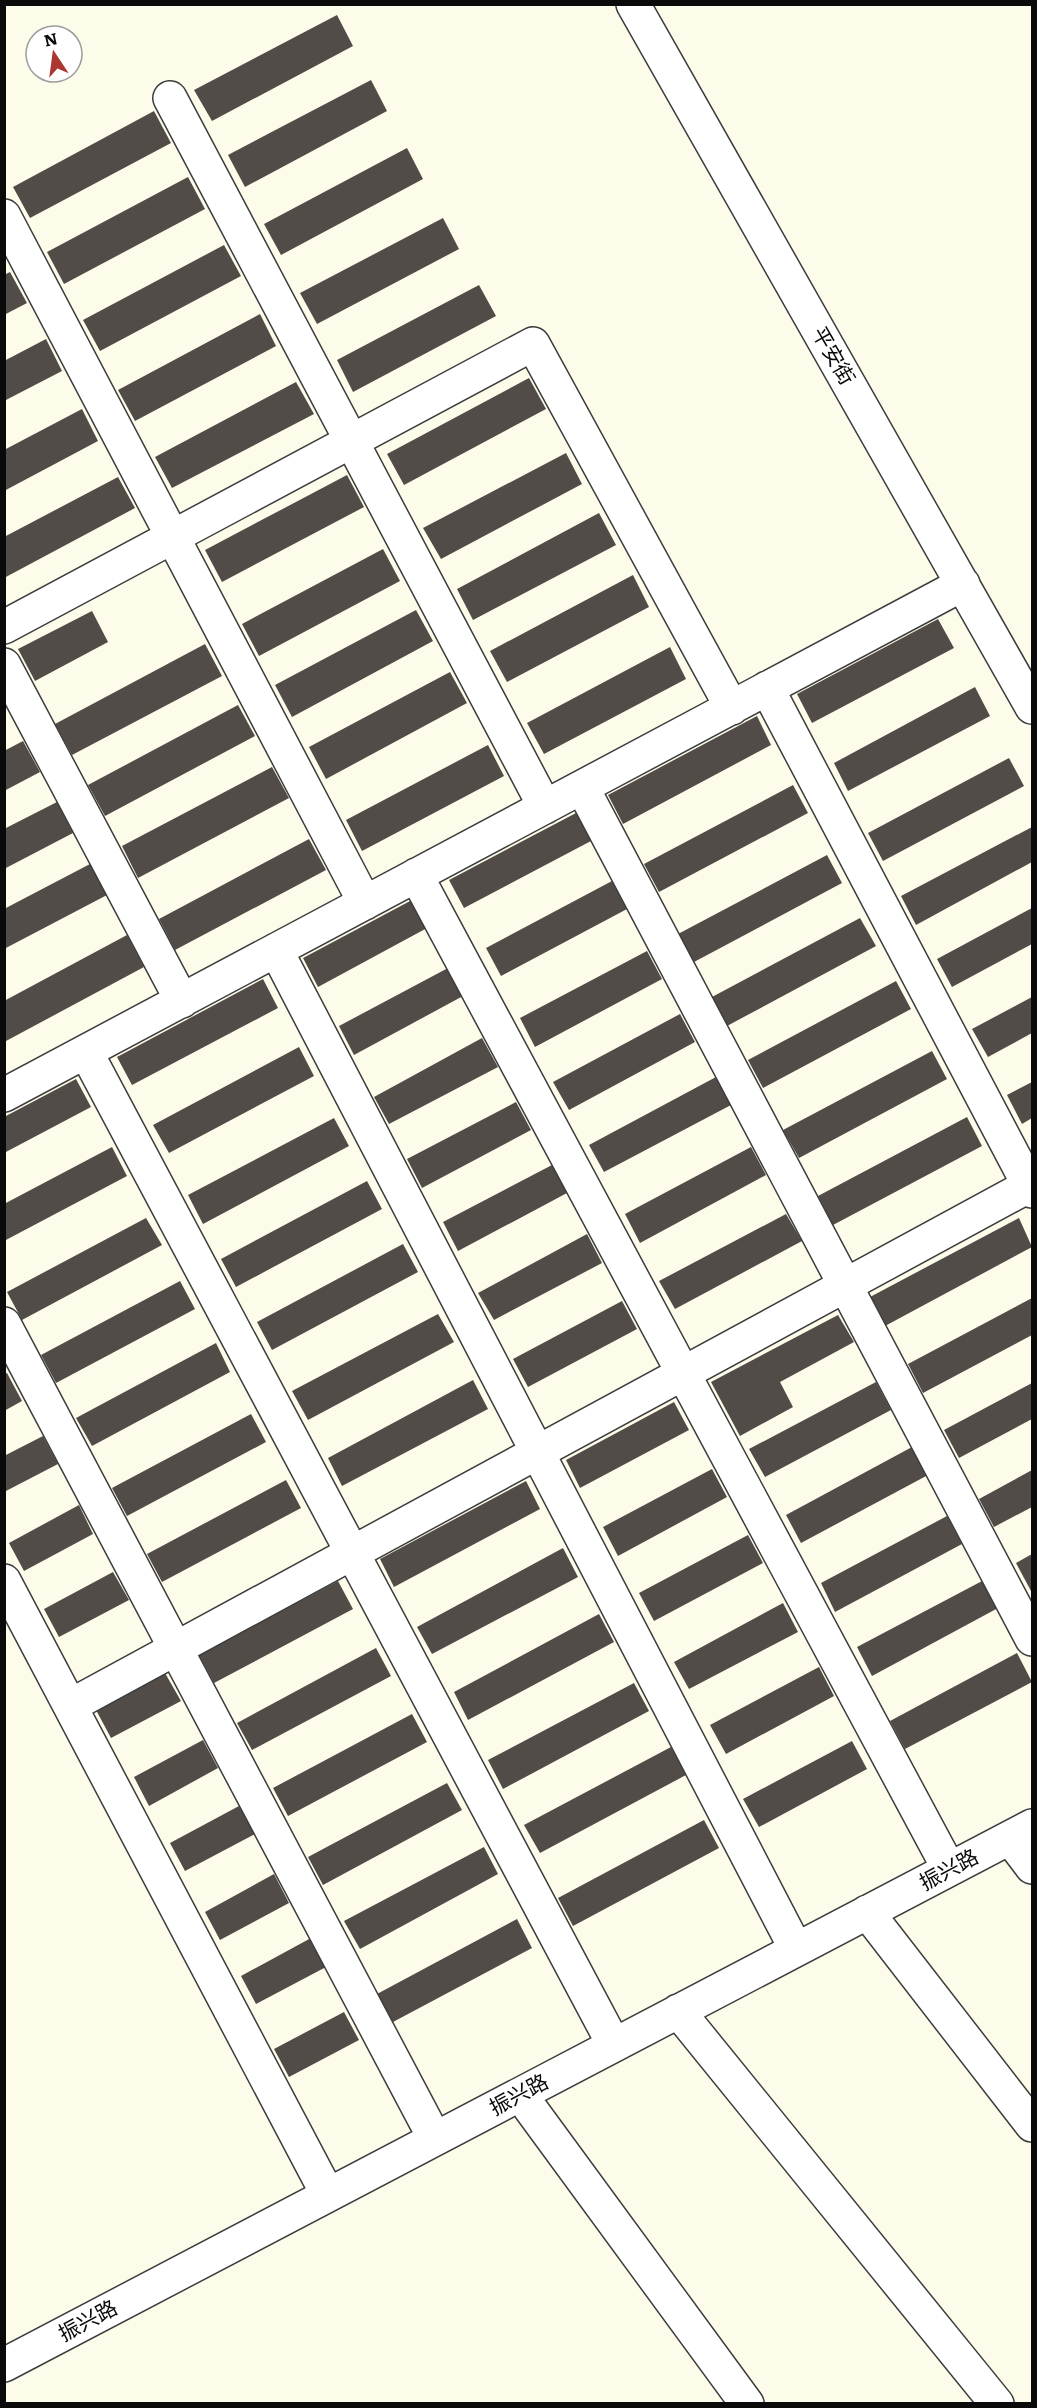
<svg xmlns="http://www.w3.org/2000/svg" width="1037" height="2408" font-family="Literata,'Noto Sans SC',serif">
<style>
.building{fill:#514c47}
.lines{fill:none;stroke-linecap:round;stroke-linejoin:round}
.minor-casing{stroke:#3d3d3d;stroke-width:36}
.minor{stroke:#fff;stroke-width:33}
.labels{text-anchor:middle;stroke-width:6;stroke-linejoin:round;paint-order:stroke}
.street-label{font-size:21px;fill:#0a0a0a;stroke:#fff}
</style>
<rect width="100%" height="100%" fill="#fdfbe9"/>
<path class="building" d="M337 15 353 46 212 121 194 90Z
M371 80 387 111 245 187 228 155Z
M154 111 171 143 30 218 13 187Z
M407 148 423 179 281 255 264 224Z
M188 177 205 209 64 284 47 252Z
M443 218 459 249 317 324 300 293Z
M224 245 241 276 100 351 83 320Z
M10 272 27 303 4 315V275Z
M479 285 496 316 353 392 337 360Z
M260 314 276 346 135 421 118 390Z
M46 339 62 371 4 401V361Z
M529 378 546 409 404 485 387 454Z
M296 382 314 414 172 488 155 457Z
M82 409 98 441 4 491V450Z
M566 453 582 484 441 559 423 528Z
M347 475 364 507 222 582 205 550Z
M118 477 135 508 4 578V537Z
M599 513 616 545 473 620 457 589Z
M383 549 400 581 259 656 242 624Z
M633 575 649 607 507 682 490 651Z
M416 610 433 641 292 717 275 685Z
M92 611 108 642 35 681 18 649Z
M938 619 954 648 812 723 797 694Z
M205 644 222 676 72 755 55 724Z
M670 647 686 679 544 754 527 723Z
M450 672 467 703 326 779 309 747Z
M975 687 990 716 848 791 834 763Z
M238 705 255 736 105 816 88 785Z
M757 716 771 745 623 824 608 795Z
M23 741 40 772 4 791V751Z
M488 745 504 776 362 851 346 820Z
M1009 758 1024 786 883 861 868 833Z
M272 767 289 798 138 878 122 846Z
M793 785 808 813 659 892 644 864Z
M57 802 73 833 4 869V829Z
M576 813 591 841 464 908 449 880Z
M1032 827V862L916 925 901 896Z
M309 839 326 870 175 950 159 919Z
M827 855 842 883 694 962 678 934Z
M90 864 107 895 4 949V909Z
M612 881 627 909 501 976 486 948Z
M412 900 427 928 318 987 303 958Z
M1032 908V944L952 987 937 959Z
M860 918 876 946 727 1026 712 997Z
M127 935 144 967 6 1041 4 1001Z
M647 951 662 979 535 1047 520 1018Z
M448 968 463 996 354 1055 339 1026Z
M263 979 278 1008 132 1085 117 1057Z
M896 981 911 1009 763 1088 748 1060Z
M1032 997V1033L988 1057 972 1029Z
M680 1014 695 1042 569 1110 553 1082Z
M482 1038 498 1067 389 1124 374 1097Z
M299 1047 314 1076 169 1153 153 1125Z
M932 1051 947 1079 799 1158 783 1130Z
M716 1077 731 1105 604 1172 589 1145Z
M76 1079 91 1107 4 1153V1117Z
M1032 1082V1118L1022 1124 1007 1095Z
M516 1102 531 1130 422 1188 407 1159Z
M967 1117 982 1146 833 1225 818 1196Z
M334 1118 349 1146 203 1224 188 1195Z
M112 1147 127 1176 4 1241V1204Z
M751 1147 766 1175 640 1243 625 1214Z
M552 1165 567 1193 458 1251 443 1222Z
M367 1181 382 1209 236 1287 221 1259Z
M786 1214 802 1241 675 1309 659 1281Z
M146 1218 162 1245 22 1320 7 1292Z
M1019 1218 1032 1247 885 1326 870 1297Z
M587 1234 602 1263 494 1320 478 1293Z
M403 1244 418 1272 272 1350 257 1322Z
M180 1281 195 1309 56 1383 41 1355Z
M1032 1298V1335L923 1393 908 1364Z
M622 1301 637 1329 528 1387 513 1359Z
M438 1314 454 1342 308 1420 292 1391Z
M838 1315 854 1342 780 1382 793 1407 740 1436 711 1382Z
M216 1343 230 1372 92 1446 76 1418Z
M7 1373 22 1401 4 1411V1374Z
M473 1380 488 1409 342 1486 328 1458Z
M876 1382 891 1410 765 1477 749 1449Z
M1032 1383V1419L959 1458 944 1430Z
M674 1402 689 1430 580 1488 566 1460Z
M251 1414 266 1442 127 1516 112 1488Z
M43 1436 58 1464 4 1492V1456Z
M912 1447 928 1475 801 1543 786 1515Z
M712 1469 727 1497 618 1556 603 1527Z
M1032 1470V1507L994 1527 979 1499Z
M286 1480 301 1508 162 1582 147 1554Z
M526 1481 540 1509 394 1587 380 1559Z
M79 1505 93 1534 24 1571 9 1543Z
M947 1516 962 1544 835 1612 821 1583Z
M748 1535 763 1563 654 1621 639 1593Z
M563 1548 578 1577 432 1654 417 1627Z
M1032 1554V1590L1031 1591 1016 1563Z
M113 1572 129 1600 59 1637 44 1609Z
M984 1580 998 1608 872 1676 857 1647Z
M338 1581 353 1609 214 1683 199 1655Z
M783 1603 798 1632 689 1689 674 1662Z
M599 1614 614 1642 468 1720 454 1692Z
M376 1648 391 1676 252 1750 237 1723Z
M1017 1653 1032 1682 905 1749 890 1721Z
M819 1667 834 1696 726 1754 710 1725Z
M165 1673 181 1701 111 1738 96 1710Z
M634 1683 649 1711 503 1789 488 1760Z
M412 1714 427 1742 288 1816 273 1788Z
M203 1740 218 1768 149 1806 134 1777Z
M852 1741 867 1769 759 1827 743 1799Z
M671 1747 686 1775 540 1853 524 1825Z
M447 1783 462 1810 323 1885 308 1857Z
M239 1806 255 1834 185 1871 170 1843Z
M704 1820 719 1848 573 1926 558 1898Z
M484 1847 498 1874 360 1949 344 1921Z
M274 1874 289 1903 220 1940 205 1912Z
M517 1919 532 1948 393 2022 377 1994Z
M311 1938 326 1967 256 2004 241 1976Z
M344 2012 359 2040 289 2077 274 2049Z"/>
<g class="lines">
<defs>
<path id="minor" d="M633 4 1032 707
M170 98 545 807
M4 216 365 903
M4 627 533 344 732 708
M4 665 182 1001
M767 688 1032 1191
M582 787 1032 1639
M416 875 949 1869
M276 950 796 1949
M86 1052 614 2045
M4 1095 963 584
M4 1324 435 2139
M4 1581 328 2195
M70 1706 1032 1184
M1010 1838 1032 1867
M867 1912 1032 2125
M678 2011 997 2404
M530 2108 747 2404
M4 2365 1032 1826"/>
</defs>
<use href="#minor" class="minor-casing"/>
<use href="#minor" class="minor"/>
</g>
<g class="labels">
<g class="street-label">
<text transform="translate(833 356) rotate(60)" y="7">平安街</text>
<text transform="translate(949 1870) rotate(-28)" y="7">振兴路</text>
<text transform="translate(519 2095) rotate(-28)" y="7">振兴路</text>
<text transform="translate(88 2321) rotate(-28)" y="7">振兴路</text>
</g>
</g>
<rect width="1037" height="2408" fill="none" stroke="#0a0a0a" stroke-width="12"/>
<g transform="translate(54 54) rotate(347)"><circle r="28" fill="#ffffff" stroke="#9d9d9d" stroke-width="1.5"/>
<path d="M0-4.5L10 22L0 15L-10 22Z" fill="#ac3630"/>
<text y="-9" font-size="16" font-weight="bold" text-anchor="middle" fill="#0a0a0a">N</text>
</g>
</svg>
